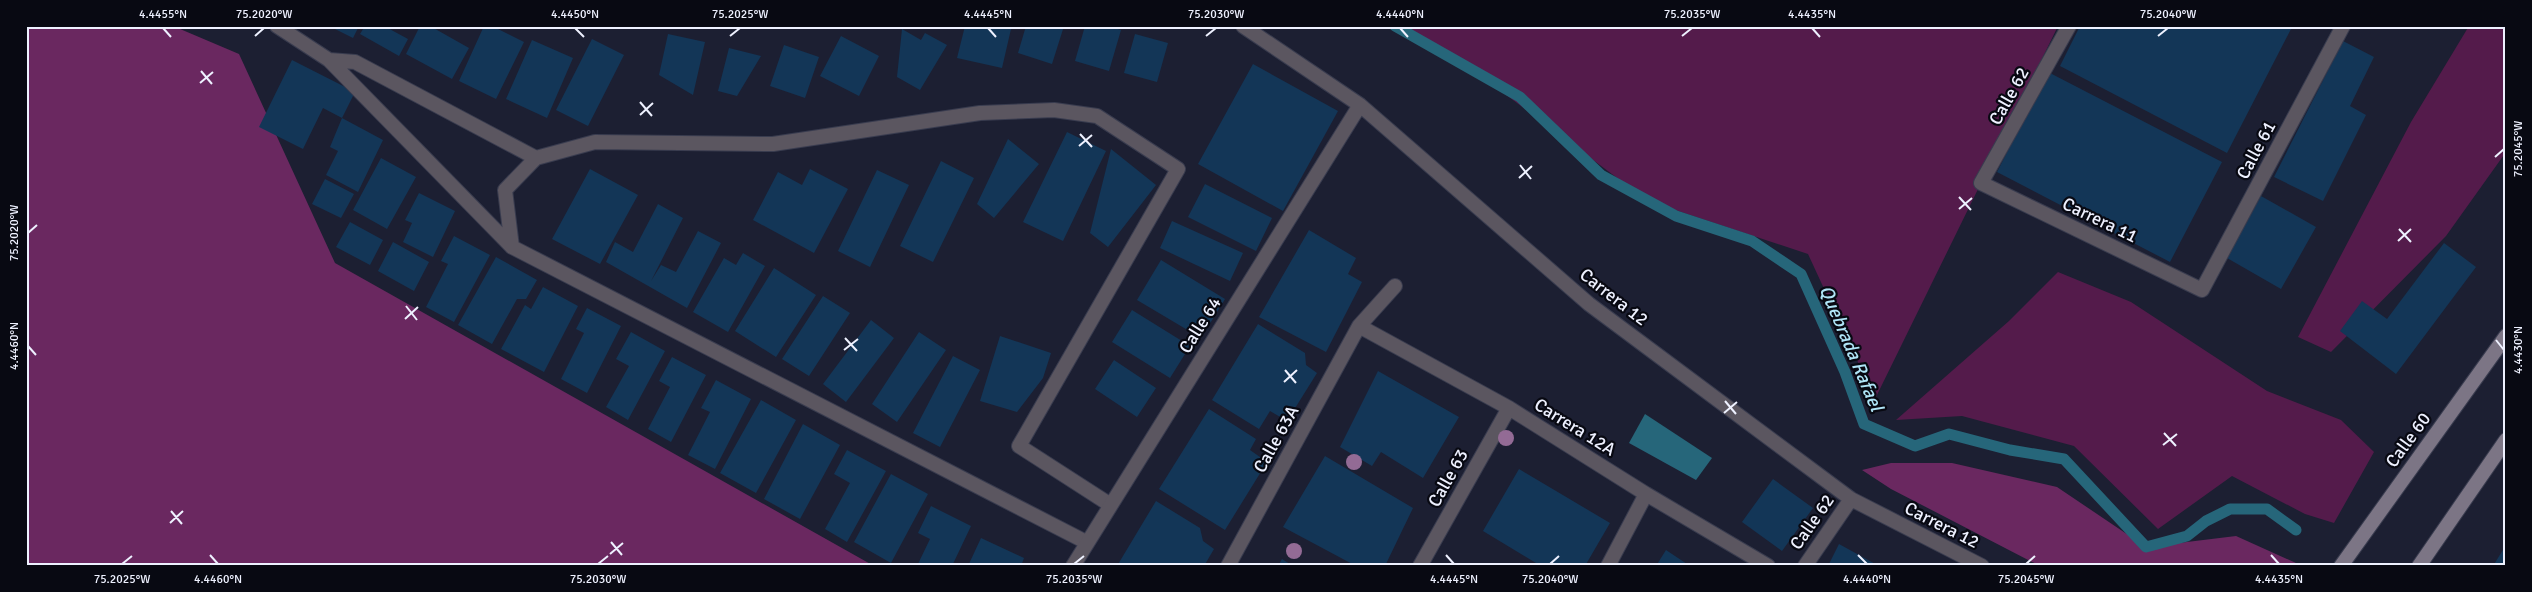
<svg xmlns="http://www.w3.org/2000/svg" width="2532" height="592" font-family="Signika,sans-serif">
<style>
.green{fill:#541b4b}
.forest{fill:#6a2860}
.water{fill:#26667a}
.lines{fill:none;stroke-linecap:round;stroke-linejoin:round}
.stream{stroke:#26667a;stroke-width:11}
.building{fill:#133657}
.service-casing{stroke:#393c4f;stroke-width:16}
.minor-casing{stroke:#393c4f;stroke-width:16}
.secondary-casing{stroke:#393c4f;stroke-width:16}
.service{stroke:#5b5660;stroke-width:14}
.minor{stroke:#5b5660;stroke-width:14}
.secondary{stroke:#7c7585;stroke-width:14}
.tree{fill:#936b95}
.ticks{fill:none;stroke:#eef1ff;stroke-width:2}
.labels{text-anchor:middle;stroke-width:4.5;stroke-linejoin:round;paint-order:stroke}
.street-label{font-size:18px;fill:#eef1ff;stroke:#080912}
.water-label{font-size:19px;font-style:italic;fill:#b0e5f7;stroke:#080912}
.neatline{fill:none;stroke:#eef1ff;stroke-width:2}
.ticks-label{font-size:12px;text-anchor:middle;fill:#eef1ff}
</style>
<rect width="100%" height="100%" fill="#1c1f32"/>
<path class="green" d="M1395 26H2058L1875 399 1808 254 1648 201 1477 73Z
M2469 26H2506V152L2446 236 2331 352 2298 337 2411 122Z
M2058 272 2131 302 2267 391 2341 420 2374 452 2334 523 2305 514 2232 476 2158 529 2074 446 1962 416 1896 420 2009 321Z"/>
<path class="forest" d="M26 26H173L239 54 335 263 874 566H26Z
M1891 463H1952L2057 487 2146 547 2236 536 2296 563 2294 566H2040L1891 489 1862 470Z"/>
<path class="water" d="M1645 414 1712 458 1696 480 1629 443Z"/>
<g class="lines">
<path class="stream" d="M1395 26 1520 97 1601 175 1676 216 1752 241 1801 274 1845 372 1864 424 1915 446 1949 434 2010 450 2064 459 2146 547 2187 536 2206 521 2230 509H2267L2296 530"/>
</g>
<path class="building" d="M329 26H359L353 38Z
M365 26H384L408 39 399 56 360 34Z
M420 26H430L469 48 452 79 406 54Z
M484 26H492L524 42 496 99 459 81Z
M965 26H1006L1011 29 1002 68 957 58Z
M1026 26H1064L1052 64 1018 53Z
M1085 26H1109L1121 30 1109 71 1075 61Z
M2080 26H2285L2291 29 2227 153 2060 66Z
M902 29 921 40 925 33 947 45 920 90 897 77Z
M668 34 705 42 693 95 659 75Z
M1135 34 1168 43 1157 82 1124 73Z
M841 36 879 56 859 96 820 76Z
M592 39 624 55 588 126 556 110Z
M532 40 573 58 547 118 506 99Z
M2343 41 2374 57 2350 106 2366 115 2323 201 2274 177Z
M784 45 819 57 805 98 770 86Z
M729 48 761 56 737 96 718 91Z
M292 60 355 92 342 118 323 108 303 149 259 127Z
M1253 64 1338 111 1283 211 1198 164Z
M2048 72 2222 162 2170 262 1997 172Z
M342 118 383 140 358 192 326 175 338 151 330 147Z
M1067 132 1106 151 1063 241 1023 222Z
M1008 139 1039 164 994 218 977 204Z
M1111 149 1156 185 1108 247 1090 233Z
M381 158 416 177 387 229 353 210Z
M941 161 974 178 933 262 900 246Z
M590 169 638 195 600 264 552 239Z
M810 169 848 189 814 253 753 220 778 172 802 185Z
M877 170 909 185 870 267 838 251Z
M325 179 354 194 341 218 312 204Z
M1205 184 1272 218 1256 251 1188 217Z
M419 193 455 211 433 257 403 242 412 223 405 220Z
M2261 196 2316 227 2281 289 2227 258Z
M658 204 683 218 651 281 661 265 676 272 698 231 721 243 687 308 606 262 615 242 633 252Z
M1172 221 1243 253 1230 281 1160 248Z
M350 222 383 240 370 265 336 247Z
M1309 230 1356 258 1348 274 1362 282 1326 352 1259 317Z
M454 236 490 255 454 322 426 307 448 264 441 261Z
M393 242 429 262 414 291 378 271Z
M2444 243 2476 267 2396 374 2340 331 2362 301 2387 319Z
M743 253 765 266 728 332 693 312 724 258 736 265Z
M496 257 537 280 526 299H517L492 344 458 325Z
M1161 260 1225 299 1201 338 1137 300Z
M774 268 816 295 776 357 735 331Z
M543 287 578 306 544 372 501 349 525 305 531 309Z
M823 296 850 313 809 376 782 359Z
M587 308 621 326 587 393 561 379 584 333 576 329Z
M1132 310 1190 346 1170 378 1112 342Z
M871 320 894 338 846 402 823 384Z
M1258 324 1305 353 1306 365 1317 373 1287 421 1270 411 1259 429 1212 400Z
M631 332 665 351 628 420 606 407 629 366 616 359Z
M919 332 946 350 897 422 872 404Z
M1000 336 1051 353 1043 378 1017 412 980 401Z
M953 356 980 370 940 447 913 433Z
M672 357 706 375 671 442 648 429 670 387 659 381Z
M1114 360 1156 388 1137 417 1095 389Z
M1378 371 1459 417 1423 478 1381 452 1372 466 1340 447Z
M716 380 751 399 715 469 688 455 710 412 701 408Z
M761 400 796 420 756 493 720 473Z
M1209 409 1256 439 1250 450 1267 462 1225 530 1159 489Z
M803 424 840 445 800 519 764 499Z
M847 450 886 471 847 542 825 529 850 483 834 474Z
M1325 456 1413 508 1385 566H1356L1283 527Z
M1519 469 1610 523 1585 566H1541L1483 531Z
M891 474 928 494 891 563 854 542Z
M1773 479 1813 508 1782 551 1742 522Z
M1156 501 1200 528 1203 541 1214 549 1204 566H1117Z
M931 506 971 526 952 566H917L930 539 918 533Z
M981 538 1024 558 1021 566H968Z
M1839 544 1879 566H1828Z
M2506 545V566H2493Z
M1666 550 1690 566H1656Z
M1282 559 1293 566H1278Z"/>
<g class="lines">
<defs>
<path id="service" d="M277 26 329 60 355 62 536 158
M329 60 512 247
M1086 542 512 247 505 190 536 158 595 142 773 144 980 113 1054 110 1097 116 1178 169 1019 446 1109 504"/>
<path id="minor" d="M1243 26 1360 105 1589 304 1851 499 1982 566
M2069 26 1981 183 2202 290 2343 26
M1359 326 1509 408 1646 494 1768 566
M1073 566 1360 105
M1228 566 1359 326 1395 286
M1420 566 1509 408
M1608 566 1646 494
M1805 566 1851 499"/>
<path id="secondary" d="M2341 566 2506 336
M2419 566 2506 440"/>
</defs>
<use href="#service" class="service-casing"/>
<use href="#minor" class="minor-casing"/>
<use href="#secondary" class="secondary-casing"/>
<use href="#service" class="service"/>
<use href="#minor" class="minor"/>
<use href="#secondary" class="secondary"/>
</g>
<g class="tree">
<circle cx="1506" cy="438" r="8"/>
<circle cx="1354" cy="462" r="8"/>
<circle cx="1294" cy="551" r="8"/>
</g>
<path class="ticks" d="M163 28 171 37M575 28 584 37M988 28 996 37M1400 28 1408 37M1812 28 1820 37M255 36 264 28M730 36 740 28M1206 36 1216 28M1682 36 1692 28M2158 36 2168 28M201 71 212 84M200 83 213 72M640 102 652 116M640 115 653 103M1080 134 1092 147M1079 146 1092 135M2495 157 2504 149M1520 165 1531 179M1519 178 1532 166M1959 197 1971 210M1959 209 1972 198M2399 229 2411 242M28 233 37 225M2398 241 2411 229M406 306 417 320M405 319 418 307M845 338 857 351M2496 340 2504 350M28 346 36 355M844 350 858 339M1285 370 1296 383M1284 382 1297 370M1725 401 1736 414M1724 413 1737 402M2164 433 2176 446M2163 445 2177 434M171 511 182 524M170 523 183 511M611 542 622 555M610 554 623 543M210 555 218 564M1446 555 1454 564M1858 555 1867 564M2271 555 2279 564M122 564 132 556M598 564 608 556M1074 564 1084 556M1550 564 1559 556M2026 564 2035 556"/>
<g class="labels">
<g class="street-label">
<text transform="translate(2009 96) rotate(-61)" y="6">Calle 62</text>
<text transform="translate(2256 150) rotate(-62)" y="6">Calle 61</text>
<text transform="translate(2100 220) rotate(26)" y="6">Carrera 11</text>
<text transform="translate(1614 297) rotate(38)" y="6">Carrera 12</text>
<text transform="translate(1200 325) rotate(-58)" y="6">Calle 64</text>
<text transform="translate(1575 427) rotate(32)" y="6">Carrera 12A</text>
<text transform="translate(1276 439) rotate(-61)" y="6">Calle 63A</text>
<text transform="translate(2408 440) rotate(-54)" y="6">Calle 60</text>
<text transform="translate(1448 478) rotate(-61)" y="6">Calle 63</text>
<text transform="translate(1812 522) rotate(-55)" y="6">Calle 62</text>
<text transform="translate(1942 525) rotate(27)" y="6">Carrera 12</text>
</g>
<g class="water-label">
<text transform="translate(1852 348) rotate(67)" y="7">Quebrada Rafael</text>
</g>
</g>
<rect width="2532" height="592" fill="none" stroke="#080912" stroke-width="55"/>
<rect x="28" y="28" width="2476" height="536" class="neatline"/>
<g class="ticks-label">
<text x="163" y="18">4.4455°N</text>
<text x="264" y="18">75.2020°W</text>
<text x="575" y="18">4.4450°N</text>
<text x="740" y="18">75.2025°W</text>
<text x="988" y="18">4.4445°N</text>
<text x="1216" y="18">75.2030°W</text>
<text x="1400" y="18">4.4440°N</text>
<text x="1692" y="18">75.2035°W</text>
<text x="1812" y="18">4.4435°N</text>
<text x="2168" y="18">75.2040°W</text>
<text transform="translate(2518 149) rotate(-90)" y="4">75.2045°W</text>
<text transform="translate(14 233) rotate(-90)" y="4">75.2020°W</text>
<text transform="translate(14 346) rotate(-90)" y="4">4.4460°N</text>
<text transform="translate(2518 350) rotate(-90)" y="4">4.4430°N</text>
<text x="122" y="583">75.2025°W</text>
<text x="218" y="583">4.4460°N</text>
<text x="598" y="583">75.2030°W</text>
<text x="1074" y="583">75.2035°W</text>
<text x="1454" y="583">4.4445°N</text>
<text x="1550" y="583">75.2040°W</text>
<text x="1867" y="583">4.4440°N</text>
<text x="2026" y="583">75.2045°W</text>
<text x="2279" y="583">4.4435°N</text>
</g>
</svg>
